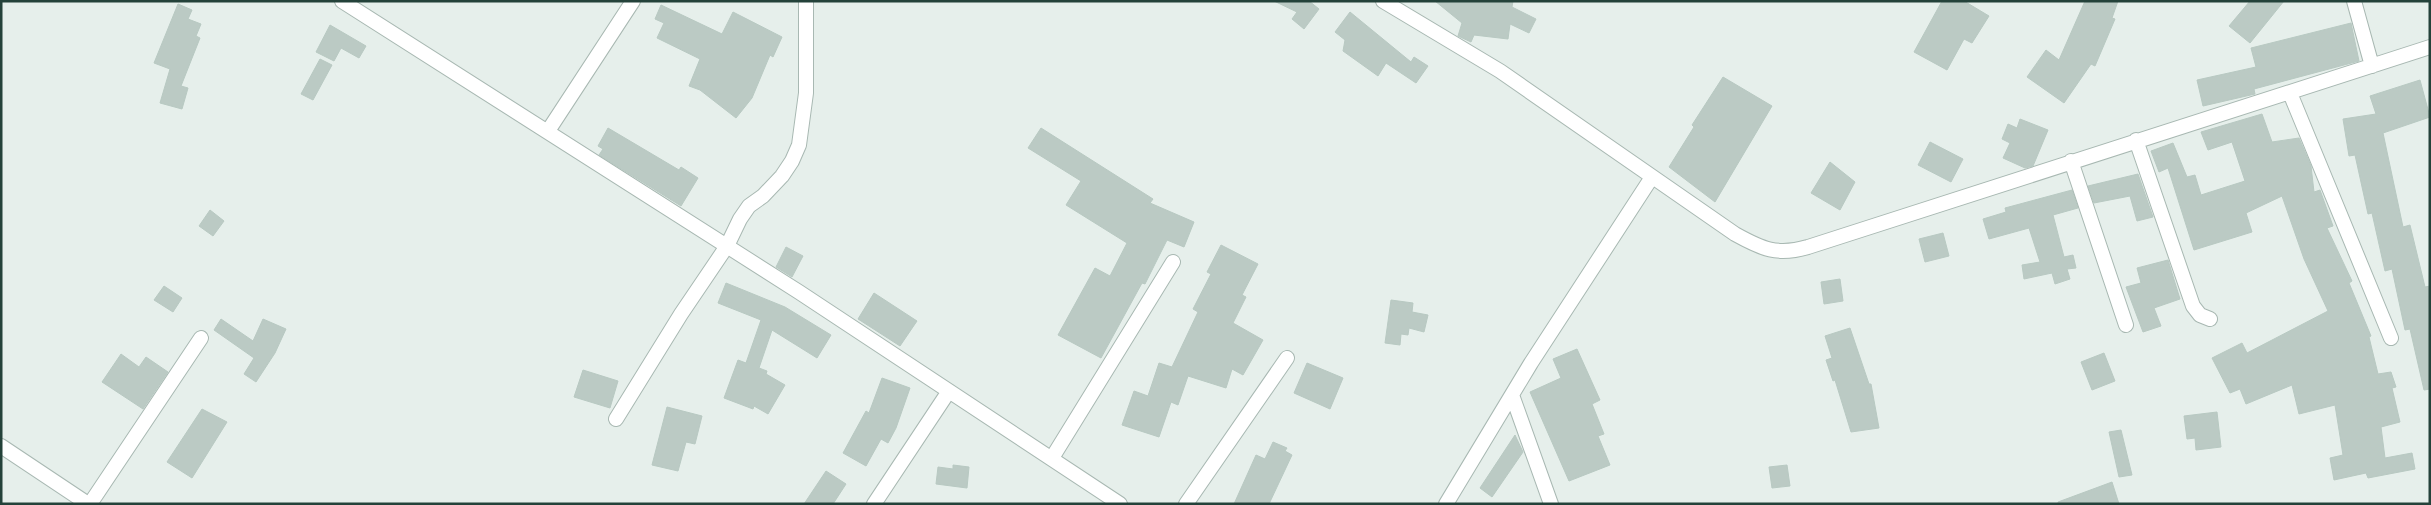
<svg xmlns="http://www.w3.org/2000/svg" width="2431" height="505" font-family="Karla,sans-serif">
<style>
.building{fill:#bbcac4;stroke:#b8c9c2}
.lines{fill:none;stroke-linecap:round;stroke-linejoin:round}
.street-casing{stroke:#a8b8b2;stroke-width:16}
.street{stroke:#fff;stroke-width:14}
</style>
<rect width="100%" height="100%" fill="#e6efeb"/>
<path class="building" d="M1274 1H1309L1319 9 1304 29 1292 19 1297 12Z
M1435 1H1513L1512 7 1536 19 1529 33 1510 24 1508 39 1474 35 1471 42 1458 36 1462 23Z
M1942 1H1964L1989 16 1972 43 1964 39 1947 70 1914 52Z
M2085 1H2118L2112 18 2115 19 2095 66 2091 64 2064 103 2027 77 2046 50 2059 60Z
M2250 1H2284L2250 43 2229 26Z
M178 4 192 10 188 19 201 24 196 36 200 38 181 86 188 88 182 109 160 103 170 69 154 63Z
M661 5 722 34 733 12 782 37 773 57 770 55 752 98 736 118 700 90 689 86 700 59 657 38 664 23 655 19Z
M1350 12 1411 62 1414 57 1428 66 1416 83 1386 63 1378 76 1343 51 1345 40 1335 32Z
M2351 23 2359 61 2254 89 2255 94 2203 106 2197 80 2256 67 2251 48Z
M330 25 366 46 359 58 341 48 334 61 316 52Z
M320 59 332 65 313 100 301 94Z
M1723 77 1772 106 1715 202 1669 167 1694 127 1692 125Z
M2420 80 2430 117 2383 133 2403 227 2410 225 2425 287 2430 286V389L2424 390 2410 329 2405 330 2392 269 2385 271 2372 213 2368 214 2355 155 2349 156 2343 119 2376 114 2370 96Z
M2262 114 2272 142 2299 138 2311 166 2314 192 2320 190 2333 226 2327 228 2352 281 2349 283 2371 336 2369 337 2378 374 2391 372 2396 387 2392 388 2400 422 2381 427 2385 458 2412 453 2415 469 2368 478 2366 473 2334 480 2330 458 2343 455 2335 405 2299 414 2292 385 2246 404 2240 389 2230 393 2212 358 2242 343 2247 353 2328 311 2304 259 2282 196 2246 213 2252 232 2194 250 2168 168 2159 172 2151 151 2173 143 2187 177 2195 175 2201 195 2245 181 2232 142 2208 150 2201 132Z
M2020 119 2048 130 2033 166 2025 168 2003 158 2010 143 2002 139 2008 124 2017 128Z
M608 128 679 170 681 167 698 178 681 206 599 155 603 149 598 146Z
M1041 128 1153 199 1150 203 1194 222 1184 247 1167 240 1145 284 1142 283 1101 358 1058 335 1095 268 1110 276 1127 243 1066 205 1081 181 1028 148Z
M1930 142 1963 159 1951 182 1918 165Z
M1830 162 1855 182 1840 210 1811 193Z
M2138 174 2153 217 2137 221 2130 196 2094 203 2088 186Z
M2072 190 2078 208 2053 215 2064 257 2073 255 2076 268 2067 269 2070 279 2055 284 2052 273 2024 279 2022 265 2040 262 2029 228 1989 239 1983 219 2006 212 2005 208Z
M210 210 224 221 213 236 199 226Z
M1943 233 1949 256 1925 262 1919 239Z
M1221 245 1258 264 1242 295 1246 297 1233 323 1263 340 1243 375 1232 369 1226 388 1188 376 1178 405 1171 402 1159 437 1122 425 1134 391 1148 396 1159 363 1172 367 1198 312 1193 309 1211 274 1207 272Z
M786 247 803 256 792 277 776 267Z
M2168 260 2180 299 2154 308 2161 326 2143 332 2126 287 2141 283 2137 268Z
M1840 279 1843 301 1824 304 1821 282Z
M726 283 785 307 831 335 817 358 772 330 759 368 767 371 766 374 785 385 768 414 754 406 753 409 724 398 738 360 746 363 761 320 718 303Z
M164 286 182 298 173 312 154 300Z
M874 293 917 321 900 346 858 319Z
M1391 300 1413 303 1412 312 1428 315 1424 332 1409 328 1408 335 1401 334 1400 345 1385 343Z
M221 319 253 341 263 319 286 329 275 353 256 382 244 374 254 358 214 330Z
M1850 328 1869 384H1871L1879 428 1851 432 1835 380 1833 381 1826 360 1832 358 1825 336Z
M1577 349 1600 400 1592 404 1604 434 1598 436 1610 465 1569 481 1530 392 1561 378 1553 359Z
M2104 353 2115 381 2092 390 2081 362Z
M121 354 139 367 146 357 168 372 143 409 102 382Z
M1307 363 1343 378 1330 409 1294 393Z
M583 370 618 381 610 408 574 397Z
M882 378 910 388 896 428 888 443 881 439 866 466 843 453 866 411 869 413Z
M667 407 702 416 695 444 686 442 678 471 652 465Z
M202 409 227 422 192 478 167 462Z
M2217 412 2221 447 2196 450 2195 438 2187 439 2184 416Z
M2121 430 2132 475 2119 477 2109 432Z
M1515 435 1523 452 1492 497 1480 488Z
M1273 442 1287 448 1285 451 1292 455 1269 504H1234L1256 455 1265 459Z
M953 465 969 467 967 488 936 484 938 467 953 469Z
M1787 465 1790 486 1772 488 1769 467Z
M826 471 846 484 833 504H804Z
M2112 482 2119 504H2058V502Z"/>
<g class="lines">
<defs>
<path id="street" d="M342 1 799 292 1120 504
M1383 1 1500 71 1735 234C1762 249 1777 256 1808 247L2430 47
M2354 1 2372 66
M2290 93 2391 338
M548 131 633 1
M2136 140 2193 306 2200 315 2210 319
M2071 161 2126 325
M1512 395 1551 504
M616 419 681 314 727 246 740 219 749 206 763 196 782 176 792 161 799 145 806 93V1
M1 446 88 504
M1052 458 1173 262
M90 504 201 338
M874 504 949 391
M1186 504 1287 358
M1446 504 1531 363 1652 177"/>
</defs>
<use href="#street" class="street-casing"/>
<use href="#street" class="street"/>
</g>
<rect width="2431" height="505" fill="none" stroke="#24423a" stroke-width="5"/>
</svg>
